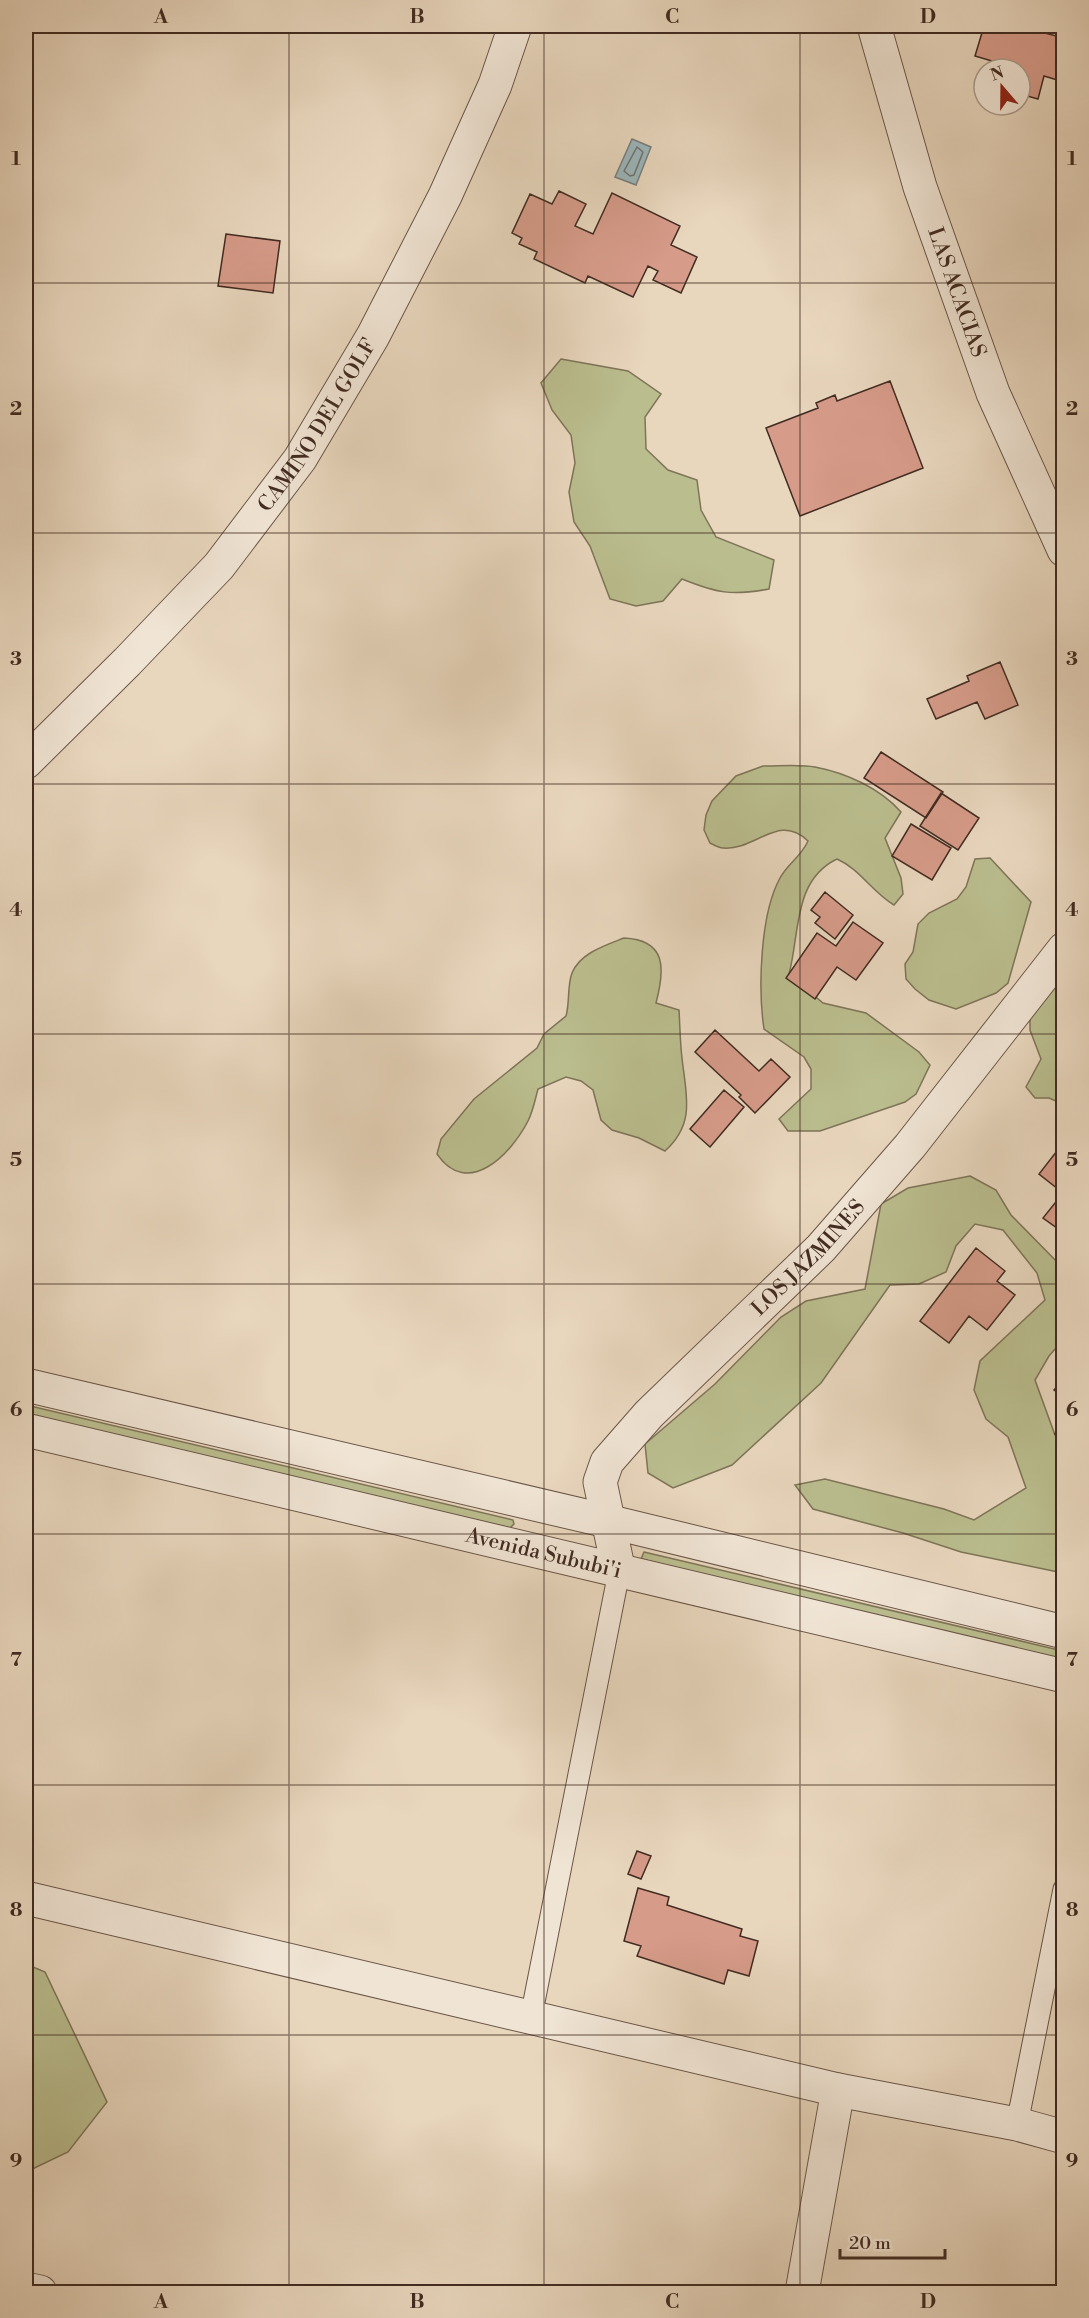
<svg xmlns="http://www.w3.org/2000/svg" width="1089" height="2318" font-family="'Libre Bodoni',serif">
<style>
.green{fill:#babd8e;stroke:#7e7458;stroke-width:1.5}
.water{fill:#9bb6bb;stroke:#777e7d;stroke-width:1.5}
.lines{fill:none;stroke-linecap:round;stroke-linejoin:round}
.shore{stroke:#6e706e;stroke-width:1.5}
.building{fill:#d69b89;stroke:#412b21;stroke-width:1.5}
.service-casing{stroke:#6b5648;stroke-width:23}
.minor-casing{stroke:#6b5648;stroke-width:35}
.tertiary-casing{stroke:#6b5648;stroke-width:35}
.service{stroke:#f0e4d4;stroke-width:21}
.minor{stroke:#f0e4d4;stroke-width:33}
.tertiary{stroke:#f0e4d4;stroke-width:33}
.grid{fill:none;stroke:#412b21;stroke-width:1.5;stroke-opacity:0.55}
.labels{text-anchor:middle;stroke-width:4.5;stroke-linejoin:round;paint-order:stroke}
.street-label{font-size:21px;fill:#412b21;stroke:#f0e4d4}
.neatline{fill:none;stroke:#412b21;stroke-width:2}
.grid-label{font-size:20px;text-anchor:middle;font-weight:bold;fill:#412b21}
</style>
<rect width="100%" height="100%" fill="#e8d6bd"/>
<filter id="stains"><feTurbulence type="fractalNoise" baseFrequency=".00333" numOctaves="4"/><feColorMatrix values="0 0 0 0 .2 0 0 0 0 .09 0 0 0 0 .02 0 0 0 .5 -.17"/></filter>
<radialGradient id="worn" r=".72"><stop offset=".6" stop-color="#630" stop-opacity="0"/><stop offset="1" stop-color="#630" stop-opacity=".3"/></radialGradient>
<path class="green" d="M561 359 628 371 661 394 645 417 646 449 668 470 697 480 701 510 716 537 774 560 769 589C731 596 717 593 682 579L663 601 636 606 610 599 590 546 574 522 569 492 575 463 571 435 552 410 541 383Z
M763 766C780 766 799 764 815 767 846 773 880 788 901 812L885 838 901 878 903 894 894 905C872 892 860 869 837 859 793 880 800 933 789 974L823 1003 866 1013 919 1052 930 1065 916 1094 905 1102 820 1131H788L779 1119 811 1089V1069L804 1057 764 1029C758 989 760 914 780 878 788 863 801 857 808 841 779 812 755 851 723 848 719 848 714 845 710 843L704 830 706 815 712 801 736 776Z
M990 858 1031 902 1008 983 996 993 956 1009 929 1000 915 989 906 979 905 964 913 952 918 924 929 913 957 899 966 887 975 859Z
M624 938C667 940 665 969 656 1003L679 1010C680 1026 680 1042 682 1058 686 1095 696 1123 665 1151L639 1138 612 1130 601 1120 593 1090 581 1081 566 1077 538 1089C535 1100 533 1111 528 1121 511 1154 468 1199 437 1154L441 1139 474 1099 537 1048 544 1034 566 1016C570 1002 567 986 572 973 580 953 606 945 624 938Z
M1063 985V1104L1049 1098H1035L1026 1087 1041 1059 1030 1030V1014L1050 990Z
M970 1176 996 1190 1011 1215 1063 1268V1340L1049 1356 1035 1380 1055 1435 1063 1443V1504L1059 1510 1063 1520V1573L961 1552 903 1533 813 1509 795 1485 825 1479 944 1509 974 1520 1026 1488 1008 1437 986 1419 974 1390 980 1361 1045 1300 1037 1273 1003 1230 975 1224 956 1246 946 1272 919 1284 890 1285 821 1383 732 1465 673 1488 648 1473 645 1444 715 1384 781 1317 806 1301 865 1289 881 1204 908 1188Z
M26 1405 513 1520 514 1524 510 1528 26 1414Z
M644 1552 1063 1651V1661L641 1559Z
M26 1964 45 1972 107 2102 68 2152 26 2172Z"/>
<path class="water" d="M632 139 651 147 636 185 615 177Z"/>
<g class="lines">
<path class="shore" d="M637 147 643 152 634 175 630 176 624 171Z"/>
</g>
<path class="building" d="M984 26H1043L1041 32 1064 38V82L1044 76 1038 99 1020 94V69H1000L1002 64 975 56Z
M559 191 586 204 575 226 593 234 612 193 680 226 671 245 697 257 681 293 653 280 658 271 648 266 633 297 588 276 585 283 534 259 537 252 519 244 522 238 512 233 530 194 552 204Z
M226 234 280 241 273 293 218 286Z
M890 381 923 468 800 516 766 428 818 408 816 403 835 395 837 401Z
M1000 662 1018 705 985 719 977 702 936 719 927 699 969 681 967 676Z
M881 752 943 792 926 818 864 778Z
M941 793 979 818 958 850 920 826Z
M911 824 951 848 932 880 892 856Z
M825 892 853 915 835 939 815 923 820 917 811 910Z
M853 922 883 943 856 980 837 967 815 999 786 978 817 933 836 946Z
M715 1030 759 1071 771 1059 790 1077 755 1113 739 1097 741 1095 695 1052Z
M724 1090 744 1107 710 1147 690 1129Z
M1064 1142V1233L1043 1218 1063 1193 1039 1174Z
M976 1248 1005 1271 997 1281 1015 1295 987 1330 969 1316 949 1343 920 1321Z
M1064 1379V1398L1054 1390Z
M1064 1418V1438L1055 1434Z
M637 1851 651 1856 641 1879 628 1874Z
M638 1888 669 1897 667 1905 742 1929 740 1936 758 1941 749 1976 728 1970 724 1984 637 1956 641 1946 624 1941Z"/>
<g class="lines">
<defs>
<path id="service" d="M531 2017 619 1572
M1017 2124 1064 1889"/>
<g id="minor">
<path id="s1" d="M874 26 920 187 993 393 1064 550"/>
<path id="s2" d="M619 1572 600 1482 607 1462 649 1414 821 1248 910 1146 1064 949"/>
<path d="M26 1898 838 2090 1017 2124 1064 2137"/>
<path d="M26 2289 40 2292"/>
<path d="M802 2292 838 2090"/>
</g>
<g id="tertiary">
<path id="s3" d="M26 762 127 662 219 566 300 459 373 336 445 196 495 85 515 26"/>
<path d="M26 1385 607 1521 1064 1632"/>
<path id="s4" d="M26 1430 1064 1676"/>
</g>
</defs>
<use href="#service" class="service-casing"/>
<use href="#minor" class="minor-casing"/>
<use href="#tertiary" class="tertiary-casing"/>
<use href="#service" class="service"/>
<use href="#minor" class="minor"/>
<use href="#tertiary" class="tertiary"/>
</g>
<path class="grid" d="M289 26V2292M544 26V2292M800 26V2292M26 283H1064M26 533H1064M26 784H1064M26 1034H1064M26 1284H1064M26 1534H1064M26 1785H1064M26 2035H1064"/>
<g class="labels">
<g class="street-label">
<text dy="7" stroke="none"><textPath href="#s1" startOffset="279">LAS ACACIAS</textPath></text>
<text dy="7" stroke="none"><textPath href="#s3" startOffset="447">CAMINO DEL GOLF</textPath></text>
<text dy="7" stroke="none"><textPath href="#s2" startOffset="400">LOS JAZMINES</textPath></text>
<text dy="7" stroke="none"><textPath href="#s4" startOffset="532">Avenida Sububi'i</textPath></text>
</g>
</g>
<rect width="1089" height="2318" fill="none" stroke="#e8d6bd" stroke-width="66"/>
<g transform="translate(1002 87) rotate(340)"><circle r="28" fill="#f0e4d4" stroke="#aa9a8c" stroke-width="1.5"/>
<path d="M0-4.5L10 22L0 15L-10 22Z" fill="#8f2418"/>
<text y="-9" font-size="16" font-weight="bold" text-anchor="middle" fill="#412b21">N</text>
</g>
<path d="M840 2249v9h105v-9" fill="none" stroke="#412b21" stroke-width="3"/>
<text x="849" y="2249" font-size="18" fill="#412b21" stroke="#f0e4d4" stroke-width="4.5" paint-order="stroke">20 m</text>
<rect x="33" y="33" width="1023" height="2252" class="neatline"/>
<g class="grid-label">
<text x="161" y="23">A</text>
<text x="417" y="23">B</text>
<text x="672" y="23">C</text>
<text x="928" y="23">D</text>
<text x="16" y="165">1</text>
<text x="1072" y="165">1</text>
<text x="16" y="415">2</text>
<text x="1072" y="415">2</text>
<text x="16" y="665">3</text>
<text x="1072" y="665">3</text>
<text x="16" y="916">4</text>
<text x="1072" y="916">4</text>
<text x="16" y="1166">5</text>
<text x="1072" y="1166">5</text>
<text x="16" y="1416">6</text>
<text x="1072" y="1416">6</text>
<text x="16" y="1666">7</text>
<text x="1072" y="1666">7</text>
<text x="16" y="1916">8</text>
<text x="1072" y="1916">8</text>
<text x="16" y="2167">9</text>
<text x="1072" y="2167">9</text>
<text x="161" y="2308">A</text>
<text x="417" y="2308">B</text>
<text x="672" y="2308">C</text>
<text x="928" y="2308">D</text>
</g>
<rect width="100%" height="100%" filter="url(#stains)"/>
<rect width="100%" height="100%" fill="url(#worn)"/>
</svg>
